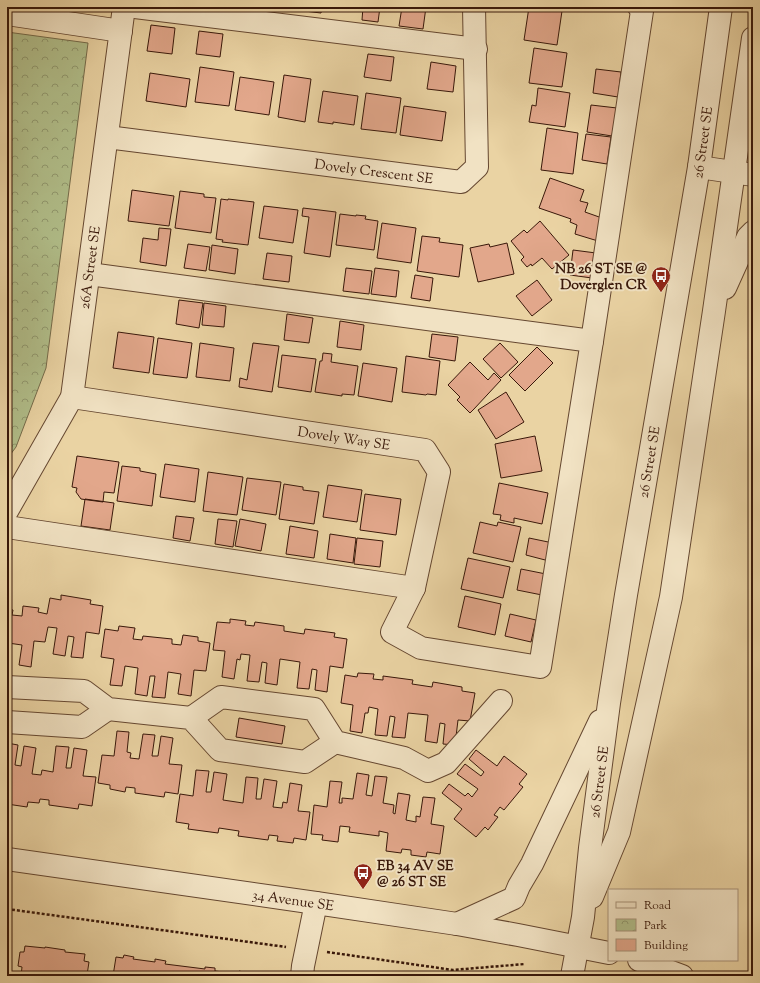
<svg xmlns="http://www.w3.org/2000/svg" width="760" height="983" font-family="'Sorts Mill Goudy',serif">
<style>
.park{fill:url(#park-crowns);stroke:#756b4a}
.building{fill:#e2a78b;stroke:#39180a}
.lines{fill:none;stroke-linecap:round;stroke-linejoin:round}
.minor-casing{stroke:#654730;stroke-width:24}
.path{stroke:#39180a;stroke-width:2.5;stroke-dasharray:3 2;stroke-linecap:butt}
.minor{stroke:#f1e2c3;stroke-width:22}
.labels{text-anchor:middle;stroke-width:4;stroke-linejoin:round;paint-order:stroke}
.street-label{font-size:14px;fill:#39180a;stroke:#f1e2c3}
.poi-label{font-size:14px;font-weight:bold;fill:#39180a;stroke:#f1e2c3;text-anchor:end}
</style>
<defs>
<pattern id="park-crowns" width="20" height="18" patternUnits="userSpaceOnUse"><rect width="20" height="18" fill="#b1be8a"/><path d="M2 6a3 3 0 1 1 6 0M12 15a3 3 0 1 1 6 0" fill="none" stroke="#91996f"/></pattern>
</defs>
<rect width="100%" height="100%" fill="#ead3a3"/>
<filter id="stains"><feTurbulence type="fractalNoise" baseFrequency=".005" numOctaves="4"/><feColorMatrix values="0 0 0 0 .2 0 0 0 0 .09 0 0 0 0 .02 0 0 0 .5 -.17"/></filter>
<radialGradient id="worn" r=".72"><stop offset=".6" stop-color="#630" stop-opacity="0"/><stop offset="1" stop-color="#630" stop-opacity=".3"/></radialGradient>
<path class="park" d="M7 32 88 43 46 368 16 447 7 459Z"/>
<path class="building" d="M296 7H322L321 13 296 10Z
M363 7H380L378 22 362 20Z
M402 7H426L423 29 399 26Z
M529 7H535L562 11 557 45 524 40Z
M151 25 175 28 172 54 147 51Z
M199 31 223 34 220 57 196 54Z
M534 48 567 53 562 87 529 83Z
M368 54 394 57 391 81 364 77Z
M431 62 456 66 453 92 427 89Z
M200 67 234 72 229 106 195 102Z
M596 69 621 72 618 97 593 93Z
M150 73 190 79 186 107 146 101Z
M284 75 311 79 305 122 278 117Z
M240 77 274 82 269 115 235 110Z
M538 88 570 93 565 127 529 122 532 105 536 106Z
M323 91 358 96 354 125 333 122V124L318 122Z
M366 93 401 98 396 133 361 129Z
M591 105 617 108 612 136 587 132Z
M404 106 446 112 442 141 400 135Z
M547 128 578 133 573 174 541 170Z
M586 134 611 137 607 164 582 160Z
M550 178 584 190 580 201 588 203 585 212 602 218 598 241 575 234 577 225 570 222 571 219 539 208Z
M132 190 174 196 169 226 128 221Z
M180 191 204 194V197L216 198 211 233 175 228Z
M221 199 228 200V199L254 202 248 245 222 242 223 240 216 239Z
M264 206 298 210 293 243 259 238Z
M303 208 336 212 330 257 304 253 309 217 302 216Z
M340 214 356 216V215L366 216 365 219 378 221 374 250 336 245Z
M540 221 569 255 552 269 542 258 532 266 531 264 527 267 521 260 524 257 511 241 524 230 527 233Z
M382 223 416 228 411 263 377 258Z
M159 228 171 229 166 266 140 262 143 238 158 240Z
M422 236 440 238 439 242 463 245 459 277 417 271Z
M507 243 514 274 478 282 470 248 489 244 490 247Z
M188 244 210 247 206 271 184 268Z
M212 245 238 249 235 274 209 270Z
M573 250 596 253 592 278 570 275Z
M267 253 292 256 289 282 263 279Z
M346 268 372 271 369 294 343 291Z
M375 268 399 271 396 297 371 294Z
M415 275 433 278 430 301 411 298Z
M537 280 552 300 532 316 516 296Z
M179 300 203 303 199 328 176 324Z
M204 303 226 306 224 327 202 325Z
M287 314 313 318 309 343 284 340Z
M340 321 364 325 361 350 337 347Z
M118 332 154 337 149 373 113 368Z
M432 334 458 337 455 361 429 357Z
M158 338 192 343 187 378 153 374Z
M200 343 234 348 230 381 196 377Z
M253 343 279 346 272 392 239 387 240 378 247 380Z
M500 343 518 362 501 378 483 359Z
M537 347 553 363 525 391 509 375Z
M323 353 332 354 331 362 358 366 354 395 342 394V396L315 392 320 361H322Z
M282 355 316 359 311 392 278 387Z
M406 356 440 361 436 395 427 394 426 395 402 392Z
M470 362 488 380 494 373 501 380 474 409 470 413 457 400 460 397 448 385Z
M363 363 397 368 392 402 358 396Z
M506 392 524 422 496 439 478 410Z
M535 436 542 471 501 478 495 444Z
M77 456 119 462 114 493 104 492 103 502 81 499 76 492 77 488 72 487Z
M165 464 199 469 195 502 160 497Z
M122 466 140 468V471L156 474 152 506 117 501Z
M208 472 243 477 237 515 203 511Z
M247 478 281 482 276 515 242 510Z
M499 483 548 493 542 524 514 518V523L500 520 501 515 493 514Z
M284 484 303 487V490L319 492 314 524 279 519Z
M328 485 362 490 357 522 323 517Z
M365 494 401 499 396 535 360 530Z
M85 499 114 503 110 530 81 526Z
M176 516 194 518 190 541 173 538Z
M218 519 237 521 233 547 215 544Z
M240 519 266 524 261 551 235 546Z
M480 522 497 526 498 522 521 527 513 562 473 553Z
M290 526 318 531 314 558 286 554Z
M330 534 356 538 353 563 327 559Z
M357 538 383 541 380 567 354 564Z
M529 538 553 543 549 561 526 555Z
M468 558 510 567 503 598 461 589Z
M521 569 546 574 542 595 517 590Z
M61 595 91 600 90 604 103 606 99 634 86 632 83 658 71 657 74 637 68 636 65 656 53 654 57 628 48 627 45 642 34 641 31 667 19 665 22 645 8 643 7 655V609L13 610 12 615 22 616 23 606 39 608 38 612 47 614 50 598 61 600Z
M465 596 501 604 495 635 458 627Z
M510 614 536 620 531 642 505 636Z
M230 619 246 621 245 625 254 626 255 622 284 626V631L304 634 305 629 335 633 334 637 347 639 343 668 330 666 327 692 315 690 317 670 312 669 309 689 297 688 300 662 280 659 277 685 265 683 267 663 262 662 259 682 247 681 250 655 241 654 240 660 237 659 234 679 222 677 225 651 213 650 217 622 230 623Z
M119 626 135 628 133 639 142 640 143 636 172 639V644L181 645 183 635 198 637V641L210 643 206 671 194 670 191 696 178 694 181 674 168 672 165 698 152 697 155 676H150L147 696 135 694 138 668 125 666 122 686 110 685 114 659 101 657 105 629 118 631Z
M358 673 374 674 373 679 383 680V676L413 680 412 684 432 687 433 682 462 687V691L475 693 470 721 458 720 455 745 443 744 445 724 440 723 437 743 425 741 428 715 408 713 405 738 392 737 395 717 390 716 387 736 375 735 378 709 369 707 368 713H365L362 733 350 731 353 705 341 703 345 675 357 677Z
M239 718 285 726 282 744 236 737Z
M117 731 129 732 127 752 131 753 130 758 139 759 143 734 155 735 152 756H158L161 736 173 738 169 764 182 765 178 794 165 792 164 797 135 793V788L126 787 125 792 110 789V785L98 783 102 755 114 756Z
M7 743 18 745 15 765 21 766 24 746 36 748 32 774 41 775 42 770 53 772 56 746 69 747 66 768H71L74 748 87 750 83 776 96 777 92 806 79 804 78 809 49 805V800L40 799 39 803 28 802 27 807 7 804Z
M476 750 497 766 504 756 527 774 519 784 523 787 504 810 500 807 494 815 498 817 488 830 485 827 476 837 454 819 462 809 442 793 449 784 465 796 468 793 472 797 478 789 457 774 465 764 481 776 484 772 469 759Z
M196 770 209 771 206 792H211L214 772 227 774 223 800 243 803 246 777 258 778 256 799H261L264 779 277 781 273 807 282 808 283 802 287 803 290 783 302 785 298 811 310 812 306 840 294 838 293 843 277 841 278 836 269 835 268 840 238 836 239 831 219 828 218 833 188 829 189 824 176 822 180 794 193 796Z
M357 773 369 775 366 795 372 796 375 776 387 777 383 803 394 805 393 813 395 814 398 793 410 795 406 820 416 822V816L420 817 423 797 435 798 431 824 444 826 440 854 427 852 426 857 411 855V850L402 849 401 853 386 851 388 833 379 831V836L349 832 350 827 340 826 338 842 322 840 323 835 311 834 314 805 327 807 330 781 342 782 339 803H342V798L353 799Z
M25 946 45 948V947L65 950V952L85 954 84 961 89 962 87 975H83V976H21L22 967 18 966 20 952H24Z
M124 955 134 957 133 959 155 962V959L166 961 165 964 205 969V967L215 968V971L239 974V971L248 973 247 975 252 976H113L116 957 123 958Z"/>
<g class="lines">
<defs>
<g id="minor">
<path d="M135 7 476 49"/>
<path d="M7 14 121 31"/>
<path id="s1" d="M107 137 461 182 477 167 474 7"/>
<path d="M699 167 753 175"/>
<path d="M89 274 592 341"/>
<path d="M725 288 748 237 753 232"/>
<path id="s2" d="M72 397 425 450 439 472 414 588 392 632 421 648 540 667 592 341 642 11 639 7"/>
<path id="s3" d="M7 511 72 397 124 7"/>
<path d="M7 527 414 588"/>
<path d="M7 687 84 691 108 709 191 718 220 750 305 762 335 742"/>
<path d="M191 718 221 697 314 709 335 742 404 758 428 771 446 763 501 701"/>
<path d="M7 722 82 727 108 709"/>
<path id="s4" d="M7 859 316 903 457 924 518 935 609 953"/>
<path d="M592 897 619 832 671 597 714 311 753 38"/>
<path d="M457 924 514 898 519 886 532 864 600 721"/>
<path d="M639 960 682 976"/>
<path d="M302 976 303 966 316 903"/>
<path id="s5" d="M572 976 583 917 590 848 609 703 626 595 699 167 721 7"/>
</g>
</defs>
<use href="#minor" class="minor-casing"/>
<path class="path" d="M7 909 286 947
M327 952 453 970 525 964"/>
<use href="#minor" class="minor"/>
</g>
<defs>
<symbol id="bus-pin" viewBox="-11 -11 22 30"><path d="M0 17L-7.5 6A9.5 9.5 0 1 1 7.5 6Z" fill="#8f2418" stroke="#f1e2c3"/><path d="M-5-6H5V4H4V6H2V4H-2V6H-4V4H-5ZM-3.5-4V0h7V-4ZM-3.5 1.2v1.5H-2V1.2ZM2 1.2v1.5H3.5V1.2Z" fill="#fff"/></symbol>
</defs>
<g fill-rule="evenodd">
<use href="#bus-pin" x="650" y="265" width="22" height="30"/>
<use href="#bus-pin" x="352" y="862" width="22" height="30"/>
</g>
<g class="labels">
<g class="street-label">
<text dy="5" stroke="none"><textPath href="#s5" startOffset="844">26 Street SE</textPath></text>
<text dy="5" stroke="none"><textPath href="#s1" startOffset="269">Dovely Crescent SE</textPath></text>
<text dy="5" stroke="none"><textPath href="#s3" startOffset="262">26A Street SE</textPath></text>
<text dy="5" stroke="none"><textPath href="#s2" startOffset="275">Dovely Way SE</textPath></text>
<text dy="5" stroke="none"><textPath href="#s5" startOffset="520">26 Street SE</textPath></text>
<text dy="5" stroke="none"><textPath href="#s5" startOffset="196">26 Street SE</textPath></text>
<text dy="5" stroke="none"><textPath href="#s4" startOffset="289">34 Avenue SE</textPath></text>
</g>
<g class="poi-label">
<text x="647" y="273">NB 26 ST SE @<tspan x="647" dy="16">Doverglen CR</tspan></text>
<text x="377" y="870" text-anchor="start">EB 34 AV SE<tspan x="377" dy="16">@ 26 ST SE</tspan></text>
</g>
</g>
<rect width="760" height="983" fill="none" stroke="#ead3a3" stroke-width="24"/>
<rect x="8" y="8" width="744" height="967" fill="none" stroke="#39180a" stroke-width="2"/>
<rect x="12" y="12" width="736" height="959" fill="none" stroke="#39180a"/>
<rect x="608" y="889" width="130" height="72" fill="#f1e2c3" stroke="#a79179"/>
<rect x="616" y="902" width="20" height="6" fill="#f1e2c3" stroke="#a79179"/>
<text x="644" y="909" font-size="12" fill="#39180a">Road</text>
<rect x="616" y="919" width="20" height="12" fill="url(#park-crowns)" stroke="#a79179"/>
<text x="644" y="929" font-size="12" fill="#39180a">Park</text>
<rect x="616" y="939" width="20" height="12" fill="#e2a78b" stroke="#a79179"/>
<text x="644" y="949" font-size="12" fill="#39180a">Building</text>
<rect width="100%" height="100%" filter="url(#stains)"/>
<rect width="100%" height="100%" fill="url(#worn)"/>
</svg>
